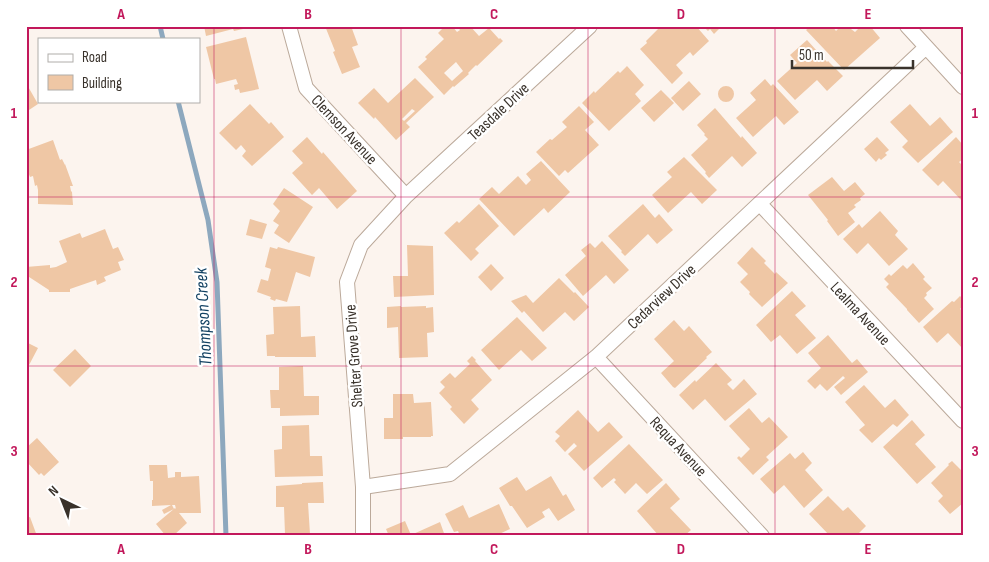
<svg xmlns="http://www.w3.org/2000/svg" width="989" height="562" font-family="'Sofia Sans Condensed',sans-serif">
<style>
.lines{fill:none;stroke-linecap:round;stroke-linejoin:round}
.stream{stroke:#8da8be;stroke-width:5}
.building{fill:#efc7a5;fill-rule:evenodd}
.minor-casing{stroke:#bba99a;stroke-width:16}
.minor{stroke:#fff;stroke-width:14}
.grid{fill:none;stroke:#c2185b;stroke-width:1;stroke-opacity:0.55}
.labels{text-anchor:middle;stroke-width:5;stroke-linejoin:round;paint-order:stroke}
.street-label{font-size:16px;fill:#39322b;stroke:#fff}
.water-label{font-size:18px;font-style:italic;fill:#124162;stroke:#fff}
.neatline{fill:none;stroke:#c2185b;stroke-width:2}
.grid-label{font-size:16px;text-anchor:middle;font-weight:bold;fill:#c2185b}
</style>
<rect width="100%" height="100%" fill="#fcf4ee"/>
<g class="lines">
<path class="stream" d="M160 26 163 39
M178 101 208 220 217 282 226 536"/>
</g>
<path class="building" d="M204 26H242L243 29 234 31 233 29 206 36Z
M325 26H351L358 45 352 47 360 67 342 74 333 52 335 51Z
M445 26H452L457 32 460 30 457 26H470L479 36 489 28 499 39 500 38 503 41 477 66 476 65 468 73 469 74 454 87 453 86 444 95 418 67 427 59 425 57 444 39 438 33ZM456 62 463 71 452 81 444 73Z
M661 26H696L709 41 693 56 690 52 676 65 683 73 672 84 640 49 647 43 646 41Z
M703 26H722L714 34 710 29 708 31Z
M811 26H832L836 31 841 26H847L855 32 861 26H870L880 38 844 70 806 30Z
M246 37 259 89 240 93 239 89 235 90 234 85 238 84 236 79 216 84 215 79H214L206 47Z
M807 40 827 62 828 61 843 76 827 91 817 80 795 100 777 81 797 63 790 55Z
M627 66 644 85 635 94 641 101 609 131 582 103 594 91 595 93 618 71 620 73Z
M415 78 434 97 406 123 410 127 396 140 375 117 374 119 358 103 374 88 388 103ZM412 109 415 111 404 121 402 119Z
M765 79 771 86 773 84 799 112 784 125 776 116 753 137 736 118 756 100 750 93Z
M689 81 701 94 683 111 671 98Z
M26 83 38 104 26 112Z
M718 94a8 8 0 1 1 16 0a8 8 0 1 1-16 0Z
M661 90 674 103 654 122 641 108Z
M250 104 269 124 271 122 284 137 252 166 242 156 246 151 241 145 236 150 219 133Z
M910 104 930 126 940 117 953 132 918 163 902 147 908 141 890 122Z
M579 106 594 122 585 130 599 145 568 173 565 170 559 176 536 152 550 139 552 140 567 127 562 122Z
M715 108 741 138 742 136 757 153 742 167 732 156 709 178 705 173 706 172 691 155 708 139 704 135 705 134 697 125Z
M26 123 29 124 28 142H26Z
M307 137 322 154 323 152 357 191 337 209 319 188 312 195 292 173 303 163 292 151Z
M877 137 889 150 885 153 887 155 881 160 879 158 876 162 864 149Z
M956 137 963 145V159L959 162 963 166V200L962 201 943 181 938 186 922 170Z
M53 140 60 160 62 159 65 165V164L73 186H70L71 191 72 192 73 205 38 204V190L37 185 35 186 33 176 30 177 26 167V150Z
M684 157 717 190 702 204 691 192 668 213 652 195 672 177 667 172Z
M541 161 570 192 548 213 544 208 514 236 479 199 492 187 499 194 518 176 526 185 531 180 526 174Z
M832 177 844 191 855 182 865 194 860 198 861 200 854 205 856 207 848 213 855 222 838 236 827 221 828 220 808 195Z
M284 188 313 207 289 243 274 233 279 225 273 221 280 211 273 204Z
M479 204 499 226 475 249 479 253 471 261 444 233 457 221 459 223Z
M643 204 655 218 659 214 673 230 657 244 648 234 625 256 621 252 622 251 608 236Z
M880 211 898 231 895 235 908 249 889 266 868 243 857 254 843 239 859 224 862 228Z
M250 219 267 224 262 239 246 235Z
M105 229 113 249 118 247 124 260 118 262 121 270 104 277 106 281 97 285 96 280 70 289V292H49V290L26 275V267L50 265V268L56 267 67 262 59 241 80 233 82 238Z
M602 241 629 270 614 284 606 275 583 296 565 275 586 256 581 250 590 243 595 248Z
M407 245 433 246 434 295 394 297 393 276H408Z
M270 247 277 249 278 247 315 257 310 277 296 272 287 302 276 299 275 301 270 299 271 297 257 292 261 279 268 281 271 269 265 267Z
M752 247 766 261 764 263 775 274 776 272 788 283 762 307 749 294 750 292 740 282 748 274 737 263Z
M913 263 925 277 923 279 932 288 926 293 927 295 924 298 934 309 919 323 907 310V309L886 287 889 284 884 279 889 274 891 276 903 265 907 269Z
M491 264 504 278 491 291 478 277Z
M559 278 574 293 575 292 589 307 574 321 565 312 543 332 524 311 522 313 511 301 526 295 533 303Z
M792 291 806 306 795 315 816 338 797 354 780 335 771 342 756 325Z
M960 296 963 299V306L960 309 963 311V349L948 333 937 343 923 327 952 301 954 302Z
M300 306 301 337 315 336 316 357H275V356H267L266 335 274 334 273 307Z
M401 306V307L426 306V308L433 307 434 332 427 333 428 357 399 358 398 327 387 328V307Z
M517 317 547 348 532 361 521 350 499 370 481 350Z
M674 320 684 331 689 326 712 352 706 357 707 358 675 388 673 387 661 373 674 361 654 339Z
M828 335 852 363 857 359 868 372 841 395 834 387 845 378 843 376 827 391 820 384 815 389 807 381 821 368 808 353Z
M26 342 38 348 28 367 26 366Z
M75 349 91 366 70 387 53 370Z
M472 356 476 360 475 361 492 380 471 400 479 409 464 424 450 409 452 407 439 393 445 387 440 382 450 373 455 378 470 364 467 361Z
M716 363 732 380 727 384 733 390 744 379 757 394 725 421 705 399 693 410 679 395 695 380 696 382Z
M303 366 304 396H319V415L280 416V408H271L270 390H279V367Z
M864 385 885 408 895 399 909 415 897 427 893 424 872 443 859 430 865 425 845 402Z
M393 394H413L414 403 431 402 433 436H431V437H403V439H384V418H393Z
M749 408 762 423 769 417 788 437 766 457 769 460 753 475 737 458 739 456 741 458 750 449 729 426Z
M578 410 598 432 609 422 623 437 584 471 568 454 577 446 574 443 565 452 555 441 560 436 555 432Z
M912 420 925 435 915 444 936 467 917 484 883 447Z
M309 425 310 456H322L323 476 275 477 274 450 282 449V426Z
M37 438 59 462 44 476 41 473 39 475 26 461V448Z
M629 444 663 480 647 494 636 483 625 494 614 482 616 480 614 478 602 488 593 478Z
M803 452 812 463 805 470 823 490 804 508 784 485 774 494 760 479 790 453 795 459Z
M952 461 962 471 961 472 963 475V503L950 514 938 501 943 496 931 483 949 465 948 464Z
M149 465H167L168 478 175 477V472H181V477L199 476 201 513H179L187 523 173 536H166L156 524 175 508 176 509 175 505H172L174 509 164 514 162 510 171 505 152 506V500H153V481H150Z
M551 476 563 496 566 494 575 510 558 521 549 508 542 512 545 517 527 528 512 506H510L499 488 517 477 526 491Z
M323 482 324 503H308L310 534 304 535V533L285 534 284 507H276V486L302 484V483Z
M666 483 680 499 670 508 691 530 684 536H659L637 511Z
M828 496 843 511 848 507 866 526 856 536H830L809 514Z
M499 504 510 529 495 536H460L458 531 454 532 445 514 463 505 469 518Z
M30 517 37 536H26V518Z
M405 521 411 535 440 522 445 536H389L386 529Z"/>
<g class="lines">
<defs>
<path id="minor" d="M289 26 306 88 406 196
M907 26 963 87
M760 204 963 421
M596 357 762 536
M363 487 450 474 596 357 926 47
M363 536V487L347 282 361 245 406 196 590 26"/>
</defs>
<use href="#minor" class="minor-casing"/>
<use href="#minor" class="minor"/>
</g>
<path class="grid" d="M214 26V536M401 26V536M588 26V536M775 26V536M26 197H963M26 366H963"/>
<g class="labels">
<g class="street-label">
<text transform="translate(498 111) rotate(-43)" y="6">Teasdale Drive</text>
<text transform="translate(345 129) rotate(47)" y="6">Clemson Avenue</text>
<text transform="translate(661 296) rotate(-43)" y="6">Cedarview Drive</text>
<text transform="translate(861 313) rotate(47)" y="6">Lealma Avenue</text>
<text transform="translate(353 356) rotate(-94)" y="6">Shelter Grove Drive</text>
<text transform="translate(679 446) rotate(47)" y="6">Requa Avenue</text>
</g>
<g class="water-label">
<text transform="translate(203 317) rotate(-93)" y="6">Thompson Creek</text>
</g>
</g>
<rect width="989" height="562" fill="none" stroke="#ffffff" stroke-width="55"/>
<rect x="38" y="38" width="162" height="65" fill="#ffffff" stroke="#b0adaa"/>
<rect x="48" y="54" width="25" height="8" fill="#ffffff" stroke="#b0adaa"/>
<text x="82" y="62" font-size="15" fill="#39322b">Road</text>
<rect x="48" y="75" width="25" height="15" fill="#efc7a5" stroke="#b0adaa"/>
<text x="82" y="88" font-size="15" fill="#39322b">Building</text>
<g transform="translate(62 500) rotate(317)" stroke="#ffffff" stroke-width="4" paint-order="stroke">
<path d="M0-4L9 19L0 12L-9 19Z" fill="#39322b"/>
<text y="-8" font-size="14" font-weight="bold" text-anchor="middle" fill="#39322b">N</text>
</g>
<path d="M792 60v8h121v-8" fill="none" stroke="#39322b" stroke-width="2.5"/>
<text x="799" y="60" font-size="15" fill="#39322b" stroke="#ffffff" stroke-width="4" paint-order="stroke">50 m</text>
<rect x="28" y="28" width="934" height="506" class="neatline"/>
<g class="grid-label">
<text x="121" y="19">A</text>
<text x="308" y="19">B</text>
<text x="494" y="19">C</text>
<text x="681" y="19">D</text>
<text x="868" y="19">E</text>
<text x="14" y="118">1</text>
<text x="975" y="118">1</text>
<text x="14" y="287">2</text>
<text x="975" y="287">2</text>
<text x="14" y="456">3</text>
<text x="975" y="456">3</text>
<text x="121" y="554">A</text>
<text x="308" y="554">B</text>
<text x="494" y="554">C</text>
<text x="681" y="554">D</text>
<text x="868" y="554">E</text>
</g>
</svg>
